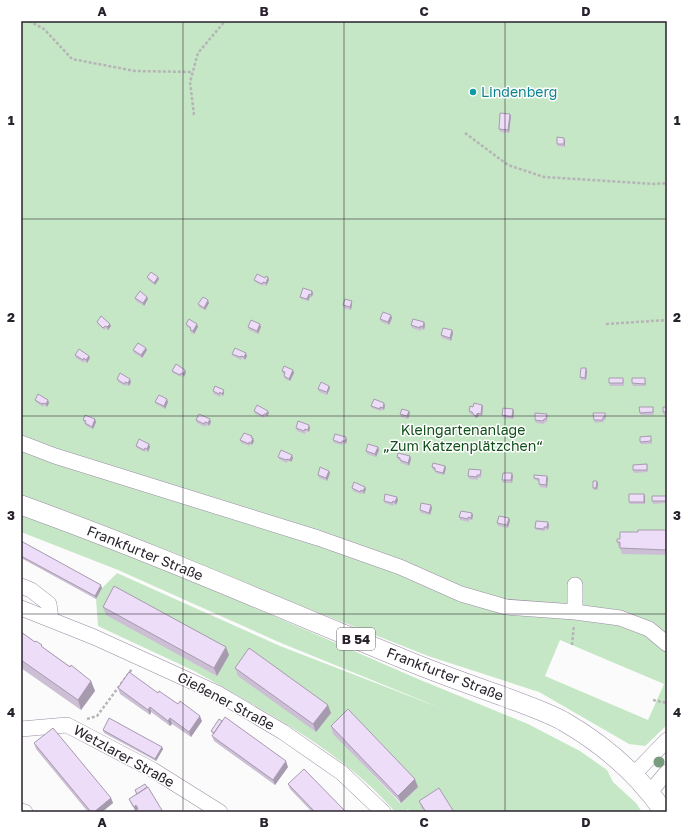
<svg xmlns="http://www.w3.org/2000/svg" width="688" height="833" font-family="'Golos Text',sans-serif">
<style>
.green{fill:#c5e7c5;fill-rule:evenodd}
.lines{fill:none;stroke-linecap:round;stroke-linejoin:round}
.minor-casing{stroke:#9b8ca5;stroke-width:16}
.major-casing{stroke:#9b8ca5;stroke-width:20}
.path{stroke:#b6b4b7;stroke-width:2.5;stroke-dasharray:3 2;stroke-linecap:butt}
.minor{stroke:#fff;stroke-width:15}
.major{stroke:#fff;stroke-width:19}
.tree{fill:#799c7e}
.wall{fill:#ccbed5}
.shaded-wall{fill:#a69bae}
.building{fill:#edddf8;stroke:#a69bae}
.grid{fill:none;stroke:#28222c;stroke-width:1;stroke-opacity:0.55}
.culture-dot{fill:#0f9aa8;stroke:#fff;stroke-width:1.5}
.labels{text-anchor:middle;stroke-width:3;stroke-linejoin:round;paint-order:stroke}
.shield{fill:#fff;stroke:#68646b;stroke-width:1}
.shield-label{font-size:13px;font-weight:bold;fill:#28222c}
.culture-label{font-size:14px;fill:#0d838f;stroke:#fff;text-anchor:start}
.park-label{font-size:14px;fill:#0f4e18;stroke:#fff}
.street-label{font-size:14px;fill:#28222c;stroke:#fff}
.neatline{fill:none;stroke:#28222c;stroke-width:1.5}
.grid-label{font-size:13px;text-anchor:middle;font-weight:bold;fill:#28222c}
</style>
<rect width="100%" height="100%" fill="#fbfbfb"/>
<path class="green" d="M21 21H667V725L645 746 629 744 539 692 428 656 93 523 21 498ZM560 640 664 684 648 720 545 676Z
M21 510 89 535 418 679 528 724 580 751 607 770 613 782 636 803 642 812H452L422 809 424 812H410L408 809 404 812H395C359 770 313 740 266 712 241 698 217 683 192 670 161 655 129 641 98 626L96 599 102 588 117 573 280 646 443 709 281 643 118 570 21 532ZM334 734 418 787 400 803Z"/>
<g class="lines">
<defs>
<path id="minor" d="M21 443 55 456 318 538 400 567 461 594 506 607 575 612 620 618 649 629 667 644
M575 585V612
M21 586 31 590 49 604 51 619
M21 608 94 637 217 693 283 732 342 773 383 812
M21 729 67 725 153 770 220 812
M634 774 667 740
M650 792 667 772
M21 811 25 812"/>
<path id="major" d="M21 505C149 551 275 606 401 658 434 672 468 684 502 696 523 704 544 711 563 721 603 744 638 774 664 812"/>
</defs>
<use href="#minor" class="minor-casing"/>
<use href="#major" class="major-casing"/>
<path class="path" d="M29 21 44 29 72 59 135 71 193 72
M194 115 190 82 198 53 225 21
M465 133 508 165 544 177 655 184 667 183
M606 324 667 320
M572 645 574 625
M653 700 667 703
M87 719 97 716 132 669"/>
<use href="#minor" class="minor"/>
<use href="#major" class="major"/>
</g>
<circle class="tree" cx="659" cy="762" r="5.5"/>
<path class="wall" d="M511 116 509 133 500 132 499 129Z
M565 141V147L558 146 557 144Z
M147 277H158L159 279 155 285 148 280Z
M254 280H269L266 286 264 284 263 286 255 282Z
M312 291 313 293 312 297H310L308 301 301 299 300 297Z
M147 297 148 299 144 306 136 301 135 298Z
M209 303 205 310 199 307 198 304Z
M352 304 351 310 344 308 343 305Z
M391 315 392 318 389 325 381 322 380 319Z
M97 322 111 326 108 330 106 328 104 330 98 324Z
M424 322 425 325 424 330 421 329V331L412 328 411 325Z
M186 324H197L198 327 194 334 191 333V329L187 327Z
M248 327H261L258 334 249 330Z
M452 330 453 333 451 341 442 338 441 335Z
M133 350H147L142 358 134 353Z
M232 354 247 356 245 360 242 358 241 360 233 356Z
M75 355 89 356 90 358 87 363 85 361 84 363 76 358Z
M293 370 294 373 290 381 285 379 284 376V374H283L282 371Z
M172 371 186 372 184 377 182 375 181 377 173 373Z
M587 371 586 380H581L580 377Z
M623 378 624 381V386H610L609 383Z
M645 378 646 381V386H633L632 383Z
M117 379 131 382 129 386 126 385 125 386 118 382Z
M329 386 330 388 327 395 319 392 318 389Z
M213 391 224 393 223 396 221 395 220 397 214 394Z
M35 400 49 403 47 407 44 405 43 407 36 402Z
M155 402H168L165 409 156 404Z
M482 405 483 407 482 416H479L476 418 473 415 470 414 469 411 473 407Z
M371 406H385L384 410H381V411L372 408Z
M653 407 654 410V415H641L640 413Z
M667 407V415H664L663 412Z
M513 409 514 412 513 419 503 418 502 415Z
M254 411 269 413 267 417 265 416 264 418 255 414Z
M410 413 408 419 401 417 400 414Z
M547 414 548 417 547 422H545L544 424 536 423 535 420Z
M606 415V420H603L604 422 595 423 594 420Z
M95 419 96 422 93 429 86 426 83 420Z
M196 420 211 422 209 426 206 425 205 427 197 423Z
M296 428H310L309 432 306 431 305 434 297 431Z
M252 438 254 441 252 445 250 444V446L241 443 240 440Z
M652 439V444H641L640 442Z
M333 440H347L346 444 343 443 342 445 334 443Z
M149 444 150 447 148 452 146 450 145 452 137 448 136 446Z
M378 447 379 450 376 457 367 454 366 451Z
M278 457 293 458 291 462 288 461 287 463 279 459Z
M397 457 411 459 409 466 401 463 400 460H398Z
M647 464 648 467V472L634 473 633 470Z
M445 466 446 468 444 475 436 473 435 470H433L432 467Z
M329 471 330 473 327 481 319 478 318 475Z
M482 473 481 478H478V480L469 479 468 476Z
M513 476 512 483H503L502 480Z
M534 478H548L547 488 540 487 539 484V481L535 480Z
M597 481 598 484 597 490H594L593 488Z
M352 488 366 489 364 494 362 493 361 494 353 491Z
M645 496V504H630L629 502Z
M666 496 667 498V503L653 504 652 501Z
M398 500 396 505 394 504 393 506 385 503 384 501Z
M431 505 432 508 430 515 421 513 420 510Z
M473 515 472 520H469V522L460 520 459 517Z
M509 518 510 520 508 528 498 526 497 523Z
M549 525 548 530 545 529V531L536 530 535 528Z
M667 532V555L622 554 620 548H619L617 542Z
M21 541 102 588 96 599 21 558Z
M103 607 229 655 217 676 106 615Z
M21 632 91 681 95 691 81 710 21 668Z
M235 668 331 713 316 732 238 676Z
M118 688 158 693 202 721 191 737 172 724 170 726 151 712 150 715 120 694Z
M331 726 418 787 401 803 333 734Z
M103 730 162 747 163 749 156 761 104 733Z
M211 731 288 767 275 785 214 741 212 736 213 734 212 733Z
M34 743 111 798 113 803 102 812H88L36 749Z
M288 784 346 812H312L290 789Z
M135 790 163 812H136L131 804 129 799 136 794Z
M419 801 454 812H424L422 809Z"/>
<path class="shaded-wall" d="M510 114 511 116 509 133 508 130Z
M564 138 565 141V147L564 144Z
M158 277 159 279 155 285 154 283Z
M268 277 269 280 266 286V283Z
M312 291 313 293 312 297 311 295Z
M309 294 310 297 308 301 307 299Z
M147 297 148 299 144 306 143 303Z
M208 300 209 303 205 310 204 308Z
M352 301V304L351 310 350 307Z
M391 315 392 318 389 325 388 322Z
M424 322 425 325 424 330 423 327Z
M110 324 111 326 108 330 107 327Z
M197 324 198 327 194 334 193 331Z
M260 324 261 327 258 334 257 331Z
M452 330 453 333 451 341 450 338Z
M146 348 147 350 142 358 141 355Z
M246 353 247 356 245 360 244 357Z
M89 356 90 358 87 363 86 360Z
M586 368 587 371 586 380 585 378Z
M185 370 186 372 184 377 183 374Z
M293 370 294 373 290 381 289 379Z
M130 379 131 382 129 386 128 383Z
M329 386 330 388 327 395V392Z
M224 390V393L223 396 222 394Z
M167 399 168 402 165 409 164 406Z
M48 400 49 403 47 407 46 404Z
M384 403 385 406 384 410 383 408Z
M482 405 483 407 482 416 481 414Z
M513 409 514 412 513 419 512 417Z
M268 411 269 413 267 417 266 414Z
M409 411 410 413 408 419 407 416Z
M478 413 479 416 476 418 475 416Z
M95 419 96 422 93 429 92 427Z
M210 419 211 422 209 426 208 423Z
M309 425 310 428 309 432 308 430Z
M346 437 347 440 346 444 345 441Z
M253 438 254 441 252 445 251 443Z
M149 444 150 447 148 452 147 449Z
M378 447 379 450 376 457 375 454Z
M292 455 293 458 291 462 290 460Z
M410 456 411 459 409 466 408 463Z
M445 466 446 468 444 475 443 473Z
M329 471 330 473 327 481 326 478Z
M512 473 513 476 512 483 511 480Z
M547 476 548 478 547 488 546 485Z
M597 481 598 484 597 490 596 488Z
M365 487 366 489 364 494 363 491Z
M644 494 645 496V504L644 502Z
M397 497 398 500 396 505 395 502Z
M431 505 432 508 430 515 429 513Z
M472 513 473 515 472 520 471 518Z
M509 518 510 520 508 528 507 525Z
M548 522 549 525 548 530 547 527Z
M666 530 667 532V553L666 550Z
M101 585 102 588 96 599 95 596Z
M226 647 229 655 217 676 214 668Z
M91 681 95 691 81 710 78 700Z
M328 705 331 713 316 732 313 724Z
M150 707 151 712 150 715 148 710Z
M200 716 202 721 191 737 189 732Z
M170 718 172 724 170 726 168 721Z
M162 747 163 749 156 761 155 759Z
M286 761 288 767 275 785 273 780Z
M415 779 418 787 401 803 398 796Z
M111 798 113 803 102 812H94Z
M136 805 138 811 136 812 134 807Z"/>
<path class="building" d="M500 113 510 114 508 130 499 129Z
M557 137 564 138V144H557Z
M151 272 158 277 154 283 147 277Z
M257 274 265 278 266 276 268 277 266 283 263 282 262 284 254 280Z
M303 288 312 291 311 295 309 294 307 299 300 297Z
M140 291 147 297 143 303 135 298Z
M203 297 208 300 204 308 198 304Z
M345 299 352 301 350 307 343 305Z
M383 312 391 315 388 322 380 319Z
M101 316 110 324 107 327 105 326 103 328 97 322Z
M189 319 197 324 193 331 190 330 191 328 186 324Z
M413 319 424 322 423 327 420 326V328L411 325Z
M251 320 260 324 257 331 248 327Z
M443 328 452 330 450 338 441 335Z
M138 343 146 348 141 355 133 350Z
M235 348 246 353 244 357 241 356 240 357 232 354Z
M79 349 89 356 86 360 84 358 83 360 75 355Z
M176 364 185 370 183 374 181 373 180 375 172 371Z
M284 366 293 370 289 379 284 376 285 372 282 371Z
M581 368H586L585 378 580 377Z
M120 373 130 379 128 383 125 382 124 384 117 379Z
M609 378H623V383H609Z
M632 378H645V384L632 383Z
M321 382 329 386 327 392 318 389Z
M215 386 224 390 222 394 220 392 219 394 213 391Z
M38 394 48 400 46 404 43 403 42 404 35 400Z
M159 395 167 399 164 406 155 402Z
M374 399 384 403 383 408 380 407V409L371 406Z
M474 403 482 405 481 414 478 413 475 416 472 412 469 411 470 406 473 407Z
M257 405 268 411 266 414H264L263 416 254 411Z
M639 407H653V412L640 413Z
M663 407H667V412H663Z
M503 408 513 409 512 417 502 415Z
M402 409 409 411 407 416 400 414Z
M535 413 547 414 546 419H544L543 421 535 420Z
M593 413H605V417H603V420H594Z
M199 414 210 419 208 423 205 422 204 424 196 420Z
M85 415 95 419 92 427 85 423 86 421 83 420Z
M298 421 309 425 308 430 305 429 304 431 296 428Z
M244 433 252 436 251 438H253L251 443 249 442V444L240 440Z
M335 434 346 437 345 441H342L341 443 333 440Z
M651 436V441L640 442V437Z
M139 439 149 444 147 449 145 448 144 450 136 446Z
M368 444 378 447 375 454 366 451Z
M281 450 292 455 290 460 287 459 286 460 278 457Z
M398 453 410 456 408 463 400 460V458L397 457Z
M433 463 445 466 443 473 435 471V468L432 467Z
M647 464V470H633V465Z
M320 467 329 471 326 478 318 475Z
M469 469 481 470 480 475H477V477L468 476Z
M503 473H512L511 480H502Z
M534 475 547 476 546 485 539 484V479L534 478Z
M593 481H597L596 488H593Z
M354 482 365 487 363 491 361 490 360 492 352 488Z
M385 494 397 497 395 502 393 501 392 503 384 501Z
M629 494H644V502H629Z
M652 496H666V501H652Z
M421 503 431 505 429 513 420 510Z
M461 511 472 513 471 518 468 517V519L459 517Z
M499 516 509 518 507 525 497 523Z
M536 521 548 522 547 527H544V529L535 528Z
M638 530H666V550L620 548V542H617V539H620V532H638Z
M21 541 101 585 95 596 21 556Z
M114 586 226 647 214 668 103 607Z
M21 632 35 642 36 641 42 645 41 646 70 667 71 665 91 681 78 700 21 660Z
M249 648 328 705 313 724 235 668Z
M129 672 158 693 159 691 178 704 180 701 200 716 189 732 170 718 168 721 150 707 148 710 118 688Z
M348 709 415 779 398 796 331 726Z
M225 717 286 761 273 780 212 736Z
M109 718 162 747 155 759 103 730Z
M219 719 222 721 214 733 211 731Z
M53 728 111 798 94 812H91L34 743Z
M304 769 346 812H315L288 784Z
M145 784 147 787 137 794 135 790Z
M148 787 163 812H137L136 810 138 809 136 805 134 807 129 799Z
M439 788 454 812H426L419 801Z"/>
<path class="grid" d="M183 21V812M344 21V812M505 21V812M21 219H667M21 416H667M21 614H667"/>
<circle class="culture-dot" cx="473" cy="92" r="4"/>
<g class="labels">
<rect class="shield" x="337" y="628" width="38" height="22" rx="3"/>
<g class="shield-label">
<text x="356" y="644">B 54</text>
</g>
<g class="culture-label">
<text x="481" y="97">Lindenberg</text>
</g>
<g class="park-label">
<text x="463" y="435">Kleingartenanlage<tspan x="463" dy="16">„Zum Katzenplätzchen“</tspan></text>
</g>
<g class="street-label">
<text transform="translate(145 553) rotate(22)" y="5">Frankfurter Straße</text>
<text transform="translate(445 674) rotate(21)" y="5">Frankfurter Straße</text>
<text transform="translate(226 701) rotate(28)" y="5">Gießener Straße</text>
<text transform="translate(124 756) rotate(29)" y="5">Wetzlarer Straße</text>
</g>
</g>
<rect width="688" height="833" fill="none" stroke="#ffffff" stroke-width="44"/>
<rect x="22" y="22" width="644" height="789" class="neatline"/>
<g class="grid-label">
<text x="102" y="16">A</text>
<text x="264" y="16">B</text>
<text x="424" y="16">C</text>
<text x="586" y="16">D</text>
<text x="11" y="125">1</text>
<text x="677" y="125">1</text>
<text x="11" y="322">2</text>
<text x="677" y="322">2</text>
<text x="11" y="520">3</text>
<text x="677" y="520">3</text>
<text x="11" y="717">4</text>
<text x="677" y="717">4</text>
<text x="102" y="827">A</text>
<text x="264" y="827">B</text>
<text x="424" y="827">C</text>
<text x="586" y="827">D</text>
</g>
</svg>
